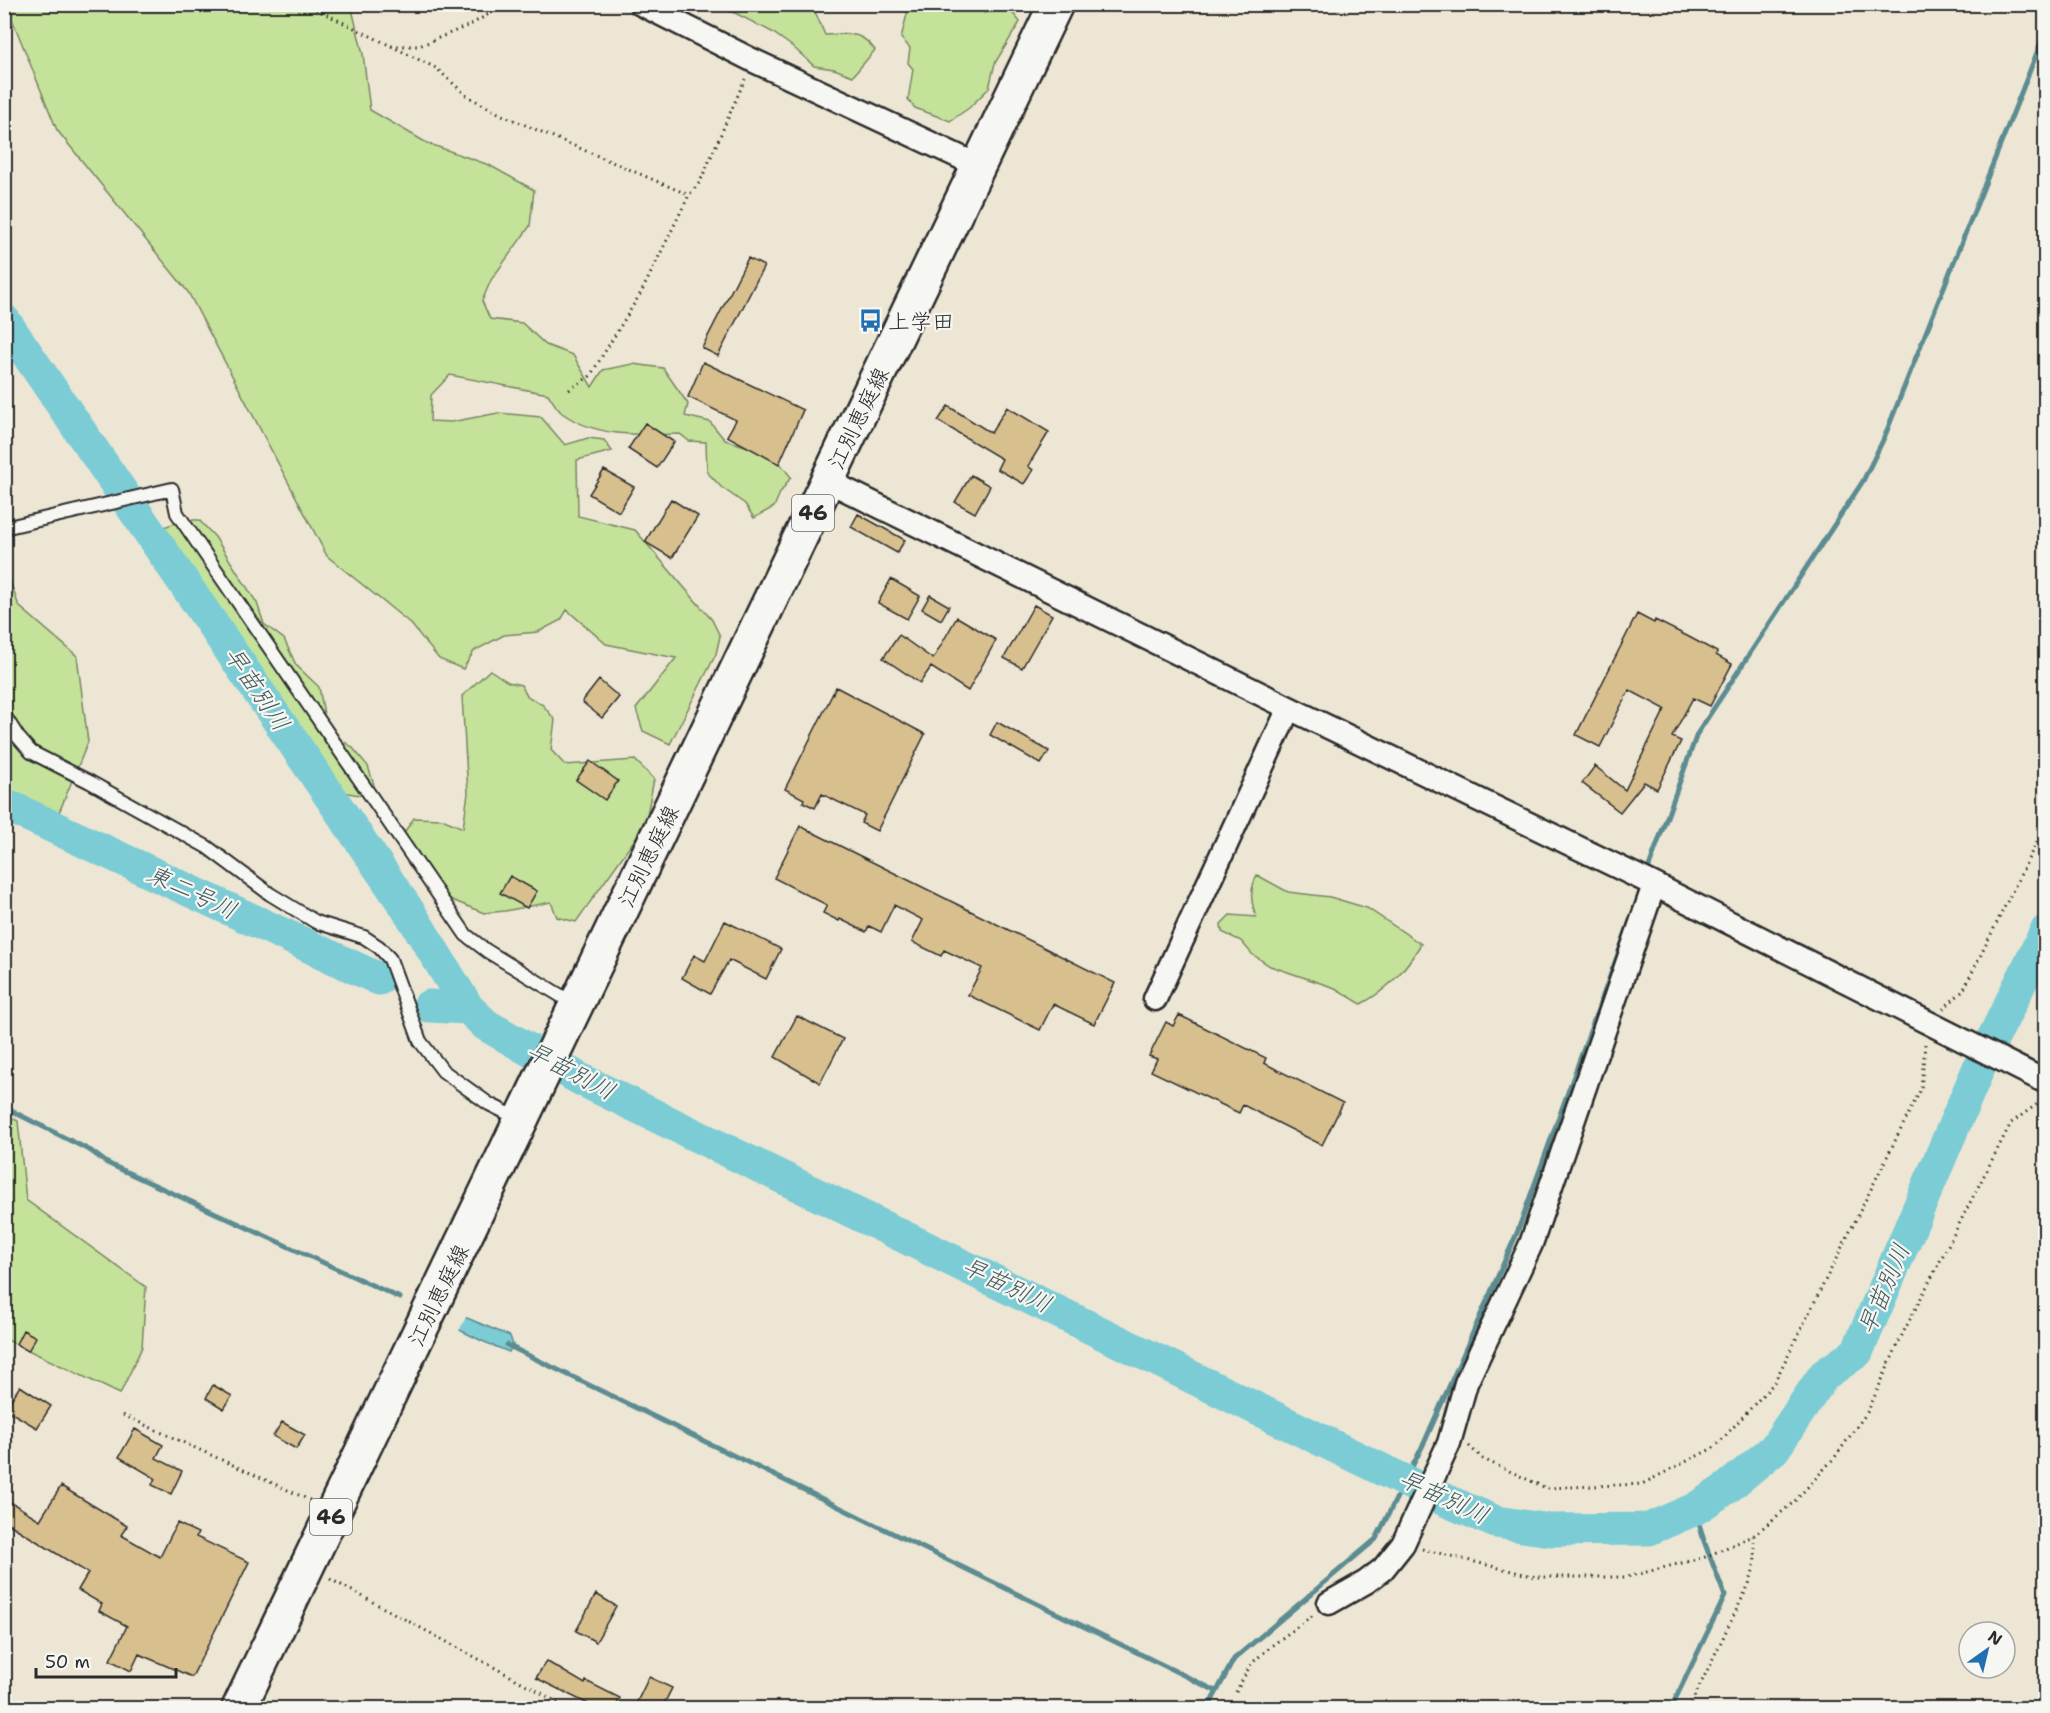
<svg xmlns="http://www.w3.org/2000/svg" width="2050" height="1713" font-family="'Shantell Sans','Klee One',sans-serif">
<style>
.green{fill:#c4e29a;stroke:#788662;stroke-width:1.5}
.water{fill:#7cccd5;stroke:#5c8c91;stroke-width:1.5}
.pier{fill:#ede6d4}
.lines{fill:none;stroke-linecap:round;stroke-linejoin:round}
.stream{stroke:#5c8c91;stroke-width:5}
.river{stroke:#7cccd5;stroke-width:33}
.building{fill:#d7bf8e;stroke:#2b2b2b;stroke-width:1.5}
.service-casing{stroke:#2b2b2b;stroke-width:16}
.minor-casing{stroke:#2b2b2b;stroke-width:27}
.primary-casing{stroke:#2b2b2b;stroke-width:38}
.path{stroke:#2b2b2b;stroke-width:3;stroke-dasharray:1.5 4.5;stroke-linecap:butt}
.service{stroke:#f6f6f2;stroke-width:12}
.minor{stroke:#f6f6f2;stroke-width:22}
.primary{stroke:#f6f6f2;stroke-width:33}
.labels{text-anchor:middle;stroke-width:4.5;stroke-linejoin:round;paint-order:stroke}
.shield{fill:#f6f6f2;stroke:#686867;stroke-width:1.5}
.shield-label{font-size:21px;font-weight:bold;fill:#2b2b2b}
.poi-label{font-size:22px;fill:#2b2b2b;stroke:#f6f6f2;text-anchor:start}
.street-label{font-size:22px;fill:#2b2b2b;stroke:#f6f6f2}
.water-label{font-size:24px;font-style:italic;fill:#435b5e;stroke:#f6f6f2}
</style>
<rect width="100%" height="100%" fill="#ede6d4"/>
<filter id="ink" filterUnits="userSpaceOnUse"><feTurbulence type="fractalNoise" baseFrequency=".0167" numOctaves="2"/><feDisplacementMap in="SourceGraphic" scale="12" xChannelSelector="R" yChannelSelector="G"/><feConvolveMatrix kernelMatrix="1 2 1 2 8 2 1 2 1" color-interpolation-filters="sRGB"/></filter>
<g filter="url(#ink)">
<path class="green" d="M13 4 351 5 363 54 370 110 427 143 489 165 534 190 530 226 491 280 482 301 490 319 522 323 546 345 573 355 592 387 603 370 633 364 663 368 688 404 685 416 710 422 725 440 772 454 791 477 780 493 774 507 754 518 745 504 721 487 707 472 706 442 689 441 680 434C640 435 597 438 562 413 557 409 552 400 548 394L450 375 431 395 430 421 451 422 498 413 541 417 565 445 588 438 604 440 612 451 577 460 578 516 635 530 712 620 720 636 716 654 670 744 643 731 636 709 676 658 606 644 567 610 561 620 538 632 504 635 474 651 463 669 439 659 411 624 327 556 188 292 57 130 12 19Z
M708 5H809L816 14 825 35C848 34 860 30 875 50L853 76 834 69 814 66 793 47 772 32 735 13Z
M905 5H979L984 13 996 10 1012 12 1020 22 995 63 989 88 969 108 950 121 915 108 908 100 913 69 908 63 910 48 901 38 908 10Z
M184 520H199L215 537 257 603 264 624 284 639 296 665 319 687 327 730 352 747 368 766 374 785 365 796 313 787 234 673 146 534 147 522 164 527Z
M4 565 19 606 77 656 88 742 58 815 5 794Z
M490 670 508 682 521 685 527 696 543 705 555 720 551 750 565 765 635 760 654 779 645 825 576 922 557 917 551 902 505 911 484 913 452 900 418 874 399 849 405 831 414 818 442 819 463 828 468 793 462 696Z
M1257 875 1288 892 1330 897 1367 908 1421 944C1405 970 1388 990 1361 1004L1335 988 1270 966 1252 954 1241 941 1222 932 1221 924 1230 915 1256 917C1251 901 1249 891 1257 875Z
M4 1114 18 1121 26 1200 146 1287 142 1347 120 1394 5 1339Z"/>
<path class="water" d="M396 1295 467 1318 510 1336 513 1345 509 1352 482 1341 394 1298Z"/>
<path class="pier" d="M399 1293 467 1315 458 1333 395 1302Z"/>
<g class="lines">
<path class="stream" d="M1646 875 1697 734 1863 481 1884 438 2046 30
M4 1107 91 1151 107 1163 400 1298
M507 1345 1216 1691
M1208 1708 1234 1659 1376 1539 1425 1441 1517 1233 1635 907
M1671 1708 1725 1596 1704 1541 1695 1509"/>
<path class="river" d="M4 320 410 913 468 1008 486 1025 580 1079 1438 1497 1496 1522 1550 1530 1649 1529 1695 1509 1727 1488 1774 1449 1824 1375 1857 1352 1980 1065 2046 931
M4 804 379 979
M429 1006 468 1008"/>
</g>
<path class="building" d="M748 258 764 266 718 356 702 348Z
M703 362 803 410 779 464 727 436 736 420 688 397Z
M948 406 991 433 1007 407 1049 432 1028 466 1033 470 1024 484 997 469 1002 459 938 421Z
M645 423 674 442 657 468 628 449Z
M604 470 634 487 619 512 589 494Z
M971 475 990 486 975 513 955 502Z
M671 499 698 516 672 558 645 542Z
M858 514 905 540 897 553 851 527Z
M891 579 920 596 907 619 878 603Z
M930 595 949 606 941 620 922 609Z
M1034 605 1052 615 1022 668 1004 658Z
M1637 614 1654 623 1655 620 1689 637 1717 652 1716 655 1732 664 1710 706 1693 698 1672 737 1681 741 1657 789 1644 782 1620 812 1582 783 1595 766 1625 790 1665 709 1629 690 1600 747 1576 735Z
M957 617 996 640 968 691 931 667 920 683 883 658 899 635 933 659Z
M599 680 619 697 602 718 582 702Z
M836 687 925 734 877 831 861 823 865 815 822 794 815 808 803 802 804 799 785 789Z
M997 722 1049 751 1041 764 990 735Z
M590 761 618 781 605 800 576 780Z
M800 826 1115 983 1094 1024 1053 1004 1040 1030 968 995 982 968 944 950 941 956 912 942 923 920 894 905 881 932 869 926 866 932 840 919 839 921 823 913 827 905 774 878Z
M510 876 537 891 527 908 500 893Z
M725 921 781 949 766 979 729 960 710 994 682 978 694 955 705 961Z
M1179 1015 1266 1058 1264 1063 1343 1103 1322 1145 1243 1105 1239 1113 1151 1071 1157 1059 1149 1056 1166 1022 1173 1026Z
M797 1016 843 1039 820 1083 775 1057Z
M23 1330 36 1337 28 1351 16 1344Z
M213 1385 232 1396 224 1409 206 1398Z
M20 1386 51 1406 37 1428 5 1409Z
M282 1422 305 1435 296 1449 273 1436Z
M135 1429 163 1445 156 1458 182 1471 171 1494 152 1485 155 1478 119 1457Z
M61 1486 127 1526 121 1535 160 1557 177 1523 198 1533 196 1537 249 1562 192 1677 139 1654 131 1671 110 1660 127 1626 99 1611 102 1604 78 1590 88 1573 4 1521V1498L40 1520Z
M596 1594 616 1606 596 1642 576 1631Z
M546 1661 585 1684 586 1681 620 1698 615 1708H596L536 1678Z
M649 1677 672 1688 662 1708H644L636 1704Z"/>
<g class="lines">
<defs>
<path id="service" d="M4 528 172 489 177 513 466 935 487 951 576 1005
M4 715 18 737 31 752 90 782 207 847 270 894 316 922 364 937 379 947 390 959 420 1041 443 1071 489 1104 519 1119"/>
<path id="minor" d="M641 4 752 60 979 166
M828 481 1289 708 1647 881 2046 1082
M1155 999 1289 708
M1329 1603 1366 1582 1383 1569 1403 1544 1449 1443 1466 1383 1531 1244 1654 885"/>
<path id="primary" d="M239 1708 1056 4"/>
</defs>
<use href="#service" class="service-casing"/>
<use href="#minor" class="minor-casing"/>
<use href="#primary" class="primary-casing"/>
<path class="path" d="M25 4H28
M305 4 391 46H419L470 25 506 4
M4 5 7 4
M391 46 436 68 467 96 502 115 689 195
M569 390 590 376 642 291 689 195 700 182 745 79
M1943 1009 1963 991 2046 823
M123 1415 312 1501
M1469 1446 1483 1459 1546 1488 1642 1484 1715 1447 1774 1383 1921 1089 1925 1044
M1422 1549 1536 1577H1627L1705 1557 1753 1536 1795 1501 1835 1457 1868 1411 1903 1333 2011 1123 2040 1102
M330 1579 538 1691 567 1708
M1236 1692 1251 1664 1270 1647 1313 1615
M1689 1708 1749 1584C1755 1567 1757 1553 1753 1536"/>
<use href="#service" class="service"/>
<use href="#minor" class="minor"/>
<use href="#primary" class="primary"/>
</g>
</g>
<defs>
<symbol id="bus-bare" viewBox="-9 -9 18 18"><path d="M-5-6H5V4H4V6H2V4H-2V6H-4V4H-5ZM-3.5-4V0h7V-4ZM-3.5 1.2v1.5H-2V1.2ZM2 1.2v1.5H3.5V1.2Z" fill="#1f6fb2" stroke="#f6f6f2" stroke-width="2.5" paint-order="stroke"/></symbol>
</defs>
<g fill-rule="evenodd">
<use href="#bus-bare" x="854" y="304" width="33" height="33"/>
</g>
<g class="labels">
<g class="shield">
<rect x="792" y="495" width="42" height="36" rx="4.5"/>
<rect x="310" y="1499" width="42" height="36" rx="4.5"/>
</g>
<g class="shield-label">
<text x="813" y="520">46</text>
<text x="331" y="1524">46</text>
</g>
<g class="poi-label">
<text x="888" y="329">上学田</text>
</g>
<g class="street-label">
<text transform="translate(858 418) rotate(-64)" y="8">江別恵庭線</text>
<text transform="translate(648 856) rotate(-64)" y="8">江別恵庭線</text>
<text transform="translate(438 1295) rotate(-64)" y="8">江別恵庭線</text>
</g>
<g class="water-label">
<text transform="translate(257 689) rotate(56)" y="8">早苗別川</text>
<text transform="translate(192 892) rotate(25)" y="8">東二号川</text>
<text transform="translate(571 1071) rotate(28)" y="8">早苗別川</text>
<text transform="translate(1007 1285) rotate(26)" y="8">早苗別川</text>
<text transform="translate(1884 1289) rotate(-67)" y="8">早苗別川</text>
<text transform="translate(1444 1497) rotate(25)" y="8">早苗別川</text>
</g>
</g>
<rect width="2050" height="1713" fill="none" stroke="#f6f6f2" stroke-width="24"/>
<rect x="12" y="12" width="2026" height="1689" fill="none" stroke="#2b2b2b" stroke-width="2" filter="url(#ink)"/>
<g transform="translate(1987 1650) rotate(34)"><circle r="28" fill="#f6f6f2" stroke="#a5a5a2" stroke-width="1.5"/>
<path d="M0-4.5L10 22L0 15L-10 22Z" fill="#1f6fb2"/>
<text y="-9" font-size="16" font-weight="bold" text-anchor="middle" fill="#2b2b2b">N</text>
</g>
<path d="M36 1668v9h140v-9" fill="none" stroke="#2b2b2b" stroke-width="3"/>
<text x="45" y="1668" font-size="18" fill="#2b2b2b" stroke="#f6f6f2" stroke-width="4.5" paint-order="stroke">50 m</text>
</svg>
